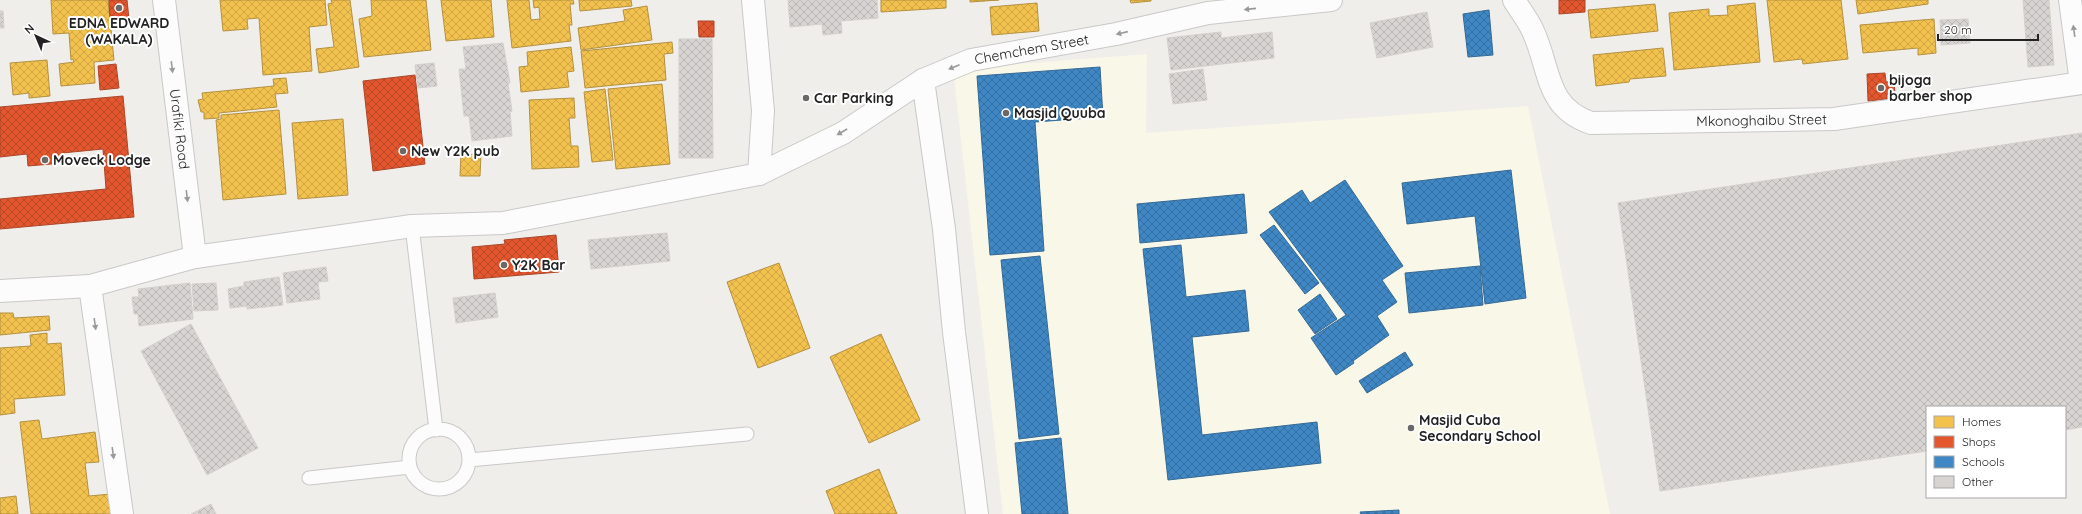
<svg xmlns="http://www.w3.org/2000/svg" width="2082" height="514" font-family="Quicksand,sans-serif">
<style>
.education{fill:#f8f7e8}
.homes{fill:url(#homes-cross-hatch);stroke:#b49141}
.shops{fill:url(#shops-cross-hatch);stroke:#aa472a}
.schools{fill:url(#schools-cross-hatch);stroke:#366994}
.building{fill:url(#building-cross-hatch);stroke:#d3d0cc}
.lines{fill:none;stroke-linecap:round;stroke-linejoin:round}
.lane-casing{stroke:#c9c8c7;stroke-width:15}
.street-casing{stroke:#c9c8c7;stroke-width:24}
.lane{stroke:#fdfcfc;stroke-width:13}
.street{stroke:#fdfcfc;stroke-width:22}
.oneway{fill:#9a9a9a}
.poi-dot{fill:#6a6968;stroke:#fff;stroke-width:1.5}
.labels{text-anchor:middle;stroke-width:4;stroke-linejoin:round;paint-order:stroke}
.poi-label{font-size:14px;font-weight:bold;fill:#222;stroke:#fff;text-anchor:start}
.street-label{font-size:14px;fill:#222;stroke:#fff}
</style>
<defs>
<pattern id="homes-cross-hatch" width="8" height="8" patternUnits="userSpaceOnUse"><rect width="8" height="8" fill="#f2c14e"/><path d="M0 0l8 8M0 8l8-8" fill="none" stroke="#cfa644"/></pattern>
<pattern id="shops-cross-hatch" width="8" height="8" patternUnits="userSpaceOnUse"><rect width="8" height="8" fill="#e4572e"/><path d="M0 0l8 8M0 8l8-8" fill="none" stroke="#b84827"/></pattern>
<pattern id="schools-cross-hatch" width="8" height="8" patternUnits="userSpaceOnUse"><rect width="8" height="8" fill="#3f88c5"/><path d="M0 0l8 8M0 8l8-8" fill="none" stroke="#346fa0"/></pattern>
<pattern id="building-cross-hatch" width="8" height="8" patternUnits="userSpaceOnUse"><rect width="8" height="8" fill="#d7d4d2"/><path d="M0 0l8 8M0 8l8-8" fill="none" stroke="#b8b6b4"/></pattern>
</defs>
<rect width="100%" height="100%" fill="#f0eeeb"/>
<path class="education" d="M1147 54 1146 133 1528 106 1610 514H1003L953 69Z"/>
<path class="homes" d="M51 0H108L114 60 94 62 95 83 61 86 59 64 74 62 73 59 71 60 69 33 53 34Z
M220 0H325L327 25 309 27 312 71 263 75 259 18 247 19 248 29 223 31Z
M331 0H350L359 67 319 73 316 49 334 47 328 4 332 3Z
M371 0H426L431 50 364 57 359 19 372 16Z
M441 0H491L494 37 446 41Z
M507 0H529L531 20 540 19 539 7 534 8 533 0H573L574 4H570L572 25H569L571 41 512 48Z
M579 0H631L632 6 580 11Z
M881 0H946V8L881 12Z
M970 0H999L970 2Z
M1130 0H1151V1L1131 3Z
M1767 0H1841L1848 59 1803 64 1802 59 1774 62Z
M1856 0H1928V4L1858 14Z
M1037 3 1039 31 992 35 990 7Z
M1755 3 1760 62 1674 70 1669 13 1709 9V16L1728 15 1727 6Z
M1655 4 1658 31 1591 38 1588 10Z
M647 6 652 40 581 50 578 28 625 21 623 10Z
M1934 19 1936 53 1918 55V48L1863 53 1860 25Z
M672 42 673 53 664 54 666 80 585 88 581 51Z
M571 47 574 71 567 72 569 87 521 92 519 67 528 66 527 52Z
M1663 48 1666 76 1630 79 1629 82 1596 86 1593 55Z
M47 60 50 96 29 98V93L13 95 10 63Z
M286 78 288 93 275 94 277 107 219 113V118L204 119V112H201L198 100 203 99 202 93 274 86 273 79Z
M662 84 670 164 616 169 608 89Z
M605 89 613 160 592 162 584 92Z
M574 98 575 118H569L571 146H578L579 167 532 169 529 100Z
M279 110 286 194 223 200 216 120 221 119V115Z
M343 119 348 195 298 199 292 123Z
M461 154 481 155 480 176H460Z
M779 263 810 348 758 368 727 282Z
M0 313H13L14 318 49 316 50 330 0 335Z
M47 333V344L61 343 65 395 14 399 15 413 0 415V348L31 346 30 335Z
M881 334 920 420 869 443 830 357Z
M39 420 42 439 95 432 99 462 85 463 89 496 111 494 113 514H31L20 422Z
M879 469 897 514H835L826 491Z
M16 496 18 514H0V498Z"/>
<path class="shops" d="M109 0H127L129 19 121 20V17L110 18Z
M1559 0H1585V12L1559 14Z
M698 21H714V37H699Z
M116 64 119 88 100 90 98 66Z
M1885 73 1886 82 1894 81 1895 94H1887V99L1868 101 1867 74Z
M415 75 425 164 373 171 363 81Z
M123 96 134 217 0 229V199L106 189 103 149 62 153 63 163 28 166 27 154 0 157V107Z
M556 235 559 272 474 279 472 247 505 244 504 240Z"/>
<path class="schools" d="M1489 10 1493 55 1468 57 1463 14Z
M1100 67 1103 117 1035 122 1044 251 990 255 977 76Z
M1511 170 1526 298 1485 304 1475 216 1407 224 1402 183Z
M1345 180 1403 266 1382 280 1397 302 1377 316 1389 335 1353 361 1354 363 1336 375 1311 338 1346 315 1269 212 1302 190 1310 203Z
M1244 194 1247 233 1140 243 1137 204Z
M1274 225 1319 283 1305 294 1260 235Z
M1181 245 1186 297 1245 290 1249 331 1192 337 1202 435 1317 422 1321 463 1168 480 1143 249Z
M1040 256 1059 434 1019 439 1001 260Z
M1480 266 1483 305 1409 313 1405 273Z
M1320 294 1337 319 1315 334 1298 310Z
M1405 352 1413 365 1367 393 1359 381Z
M1061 438 1068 514H1022L1015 443Z
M1399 510V514H1361L1360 512Z"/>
<path class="building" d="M788 0H877L878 18 841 21 842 33 823 35 822 24 790 27Z
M2023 0H2049L2054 65 2028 67Z
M0 11H3L4 28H0Z
M1427 12 1433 47 1377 58 1370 23Z
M1968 19 1970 43 1941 45 1940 20Z
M1221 32V38L1272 32 1274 58 1171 70 1167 38Z
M679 39H712L713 158H679Z
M503 43 510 83H508L512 111 510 112 512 136 472 141 469 116H464L459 69H466L463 47Z
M434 63 437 86 418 88 415 65Z
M1203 69 1207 100 1173 104 1169 74Z
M2082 133V427L2065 430V407H1927V451L1660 491 1618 203Z
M667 233 670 261 591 269 588 240Z
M326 267 328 281 318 282 320 299 287 303 283 273Z
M279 277 283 305 247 309V306L230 308 228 289 244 286V282Z
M190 283 193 319 139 326 138 314H134L132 297H139L138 289Z
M216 283 218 310 194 311 192 284Z
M495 293 498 317 456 323 453 298Z
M191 324 258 448 207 475 141 351Z
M211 504 216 514H191Z"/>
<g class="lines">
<defs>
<path id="lane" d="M412 226 436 430
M409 459a30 30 0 1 1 60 0a30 30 0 1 1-60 0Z
M469 460 747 434
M309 478 410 467"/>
<g id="street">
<path id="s1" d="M164 0 195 257"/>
<path d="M753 0 763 111 759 174"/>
<path id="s2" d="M1514 0C1520 10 1527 19 1532 29 1551 68 1544 107 1591 123L1834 119 2082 83"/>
<path d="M2070 0 2081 83"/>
<path d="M923 80 944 229 954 332 977 514"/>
<path d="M90 286 122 514"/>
<path id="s3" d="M0 291 90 286 195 257 412 226 503 223 759 174 843 133 923 80 971 60 1116 34 1208 13 1331 0"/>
</g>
</defs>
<use href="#lane" class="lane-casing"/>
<use href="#street" class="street-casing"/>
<use href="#lane" class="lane"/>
<use href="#street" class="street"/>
</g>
<defs><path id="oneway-solid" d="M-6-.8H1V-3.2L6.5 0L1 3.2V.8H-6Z"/></defs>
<g class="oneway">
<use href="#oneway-solid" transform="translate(1250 9) rotate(174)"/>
<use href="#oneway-solid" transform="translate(2074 31) rotate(-98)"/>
<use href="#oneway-solid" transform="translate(1122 33) rotate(167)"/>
<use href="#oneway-solid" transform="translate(172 67) rotate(83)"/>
<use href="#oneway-solid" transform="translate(954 67) rotate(157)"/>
<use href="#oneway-solid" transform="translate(842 132) rotate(150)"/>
<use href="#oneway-solid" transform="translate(187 196) rotate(83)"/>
<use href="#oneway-solid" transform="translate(95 324) rotate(82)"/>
<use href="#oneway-solid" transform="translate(113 453) rotate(82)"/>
</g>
<g class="poi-dot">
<circle cx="119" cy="8" r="4"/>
<circle cx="1881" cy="88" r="4"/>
<circle cx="806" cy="98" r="4"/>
<circle cx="1006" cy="113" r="4"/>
<circle cx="403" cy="151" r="4"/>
<circle cx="45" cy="160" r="4"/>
<circle cx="504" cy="265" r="4"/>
<circle cx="1411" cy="428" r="4"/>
</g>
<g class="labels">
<g class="poi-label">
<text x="119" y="28" text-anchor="middle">EDNA EDWARD<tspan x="119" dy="16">(WAKALA)</tspan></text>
<text x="1889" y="85">bijoga<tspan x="1889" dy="16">barber shop</tspan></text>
<text x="814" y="103">Car Parking</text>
<text x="1014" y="118">Masjid Quuba</text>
<text x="411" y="156">New Y2K pub</text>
<text x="53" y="165">Moveck Lodge</text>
<text x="512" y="270">Y2K Bar</text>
<text x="1419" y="425">Masjid Cuba<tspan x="1419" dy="16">Secondary School</tspan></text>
</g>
<g class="street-label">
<text dy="5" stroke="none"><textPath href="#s3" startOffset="1073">Chemchem Street</textPath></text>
<text dy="5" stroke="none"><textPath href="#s2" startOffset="321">Mkonoghaibu Street</textPath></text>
<text dy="5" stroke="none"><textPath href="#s1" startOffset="130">Urafiki Road</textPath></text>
</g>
</g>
<rect x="1926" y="406" width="140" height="92" fill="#ffffff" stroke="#a7a7a7"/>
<rect x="1934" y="416" width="20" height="12" fill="#f2c14e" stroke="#a7a7a7"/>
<text x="1962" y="426" font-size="12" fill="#222222">Homes</text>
<rect x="1934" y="436" width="20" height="12" fill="#e4572e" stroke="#a7a7a7"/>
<text x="1962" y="446" font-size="12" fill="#222222">Shops</text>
<rect x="1934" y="456" width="20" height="12" fill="#3f88c5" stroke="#a7a7a7"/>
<text x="1962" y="466" font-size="12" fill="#222222">Schools</text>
<rect x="1934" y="476" width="20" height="12" fill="#d7d4d2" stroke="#a7a7a7"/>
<text x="1962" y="486" font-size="12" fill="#222222">Other</text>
<g transform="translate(36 36) rotate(316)" stroke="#ffffff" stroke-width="3" paint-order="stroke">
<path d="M0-3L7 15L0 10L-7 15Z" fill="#222222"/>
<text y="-6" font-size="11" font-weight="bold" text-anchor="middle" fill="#222222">N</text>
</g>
<path d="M1938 34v6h100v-6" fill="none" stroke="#222222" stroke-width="2"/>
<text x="1944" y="34" font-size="12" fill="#222222" stroke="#ffffff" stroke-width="3" paint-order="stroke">20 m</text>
</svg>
